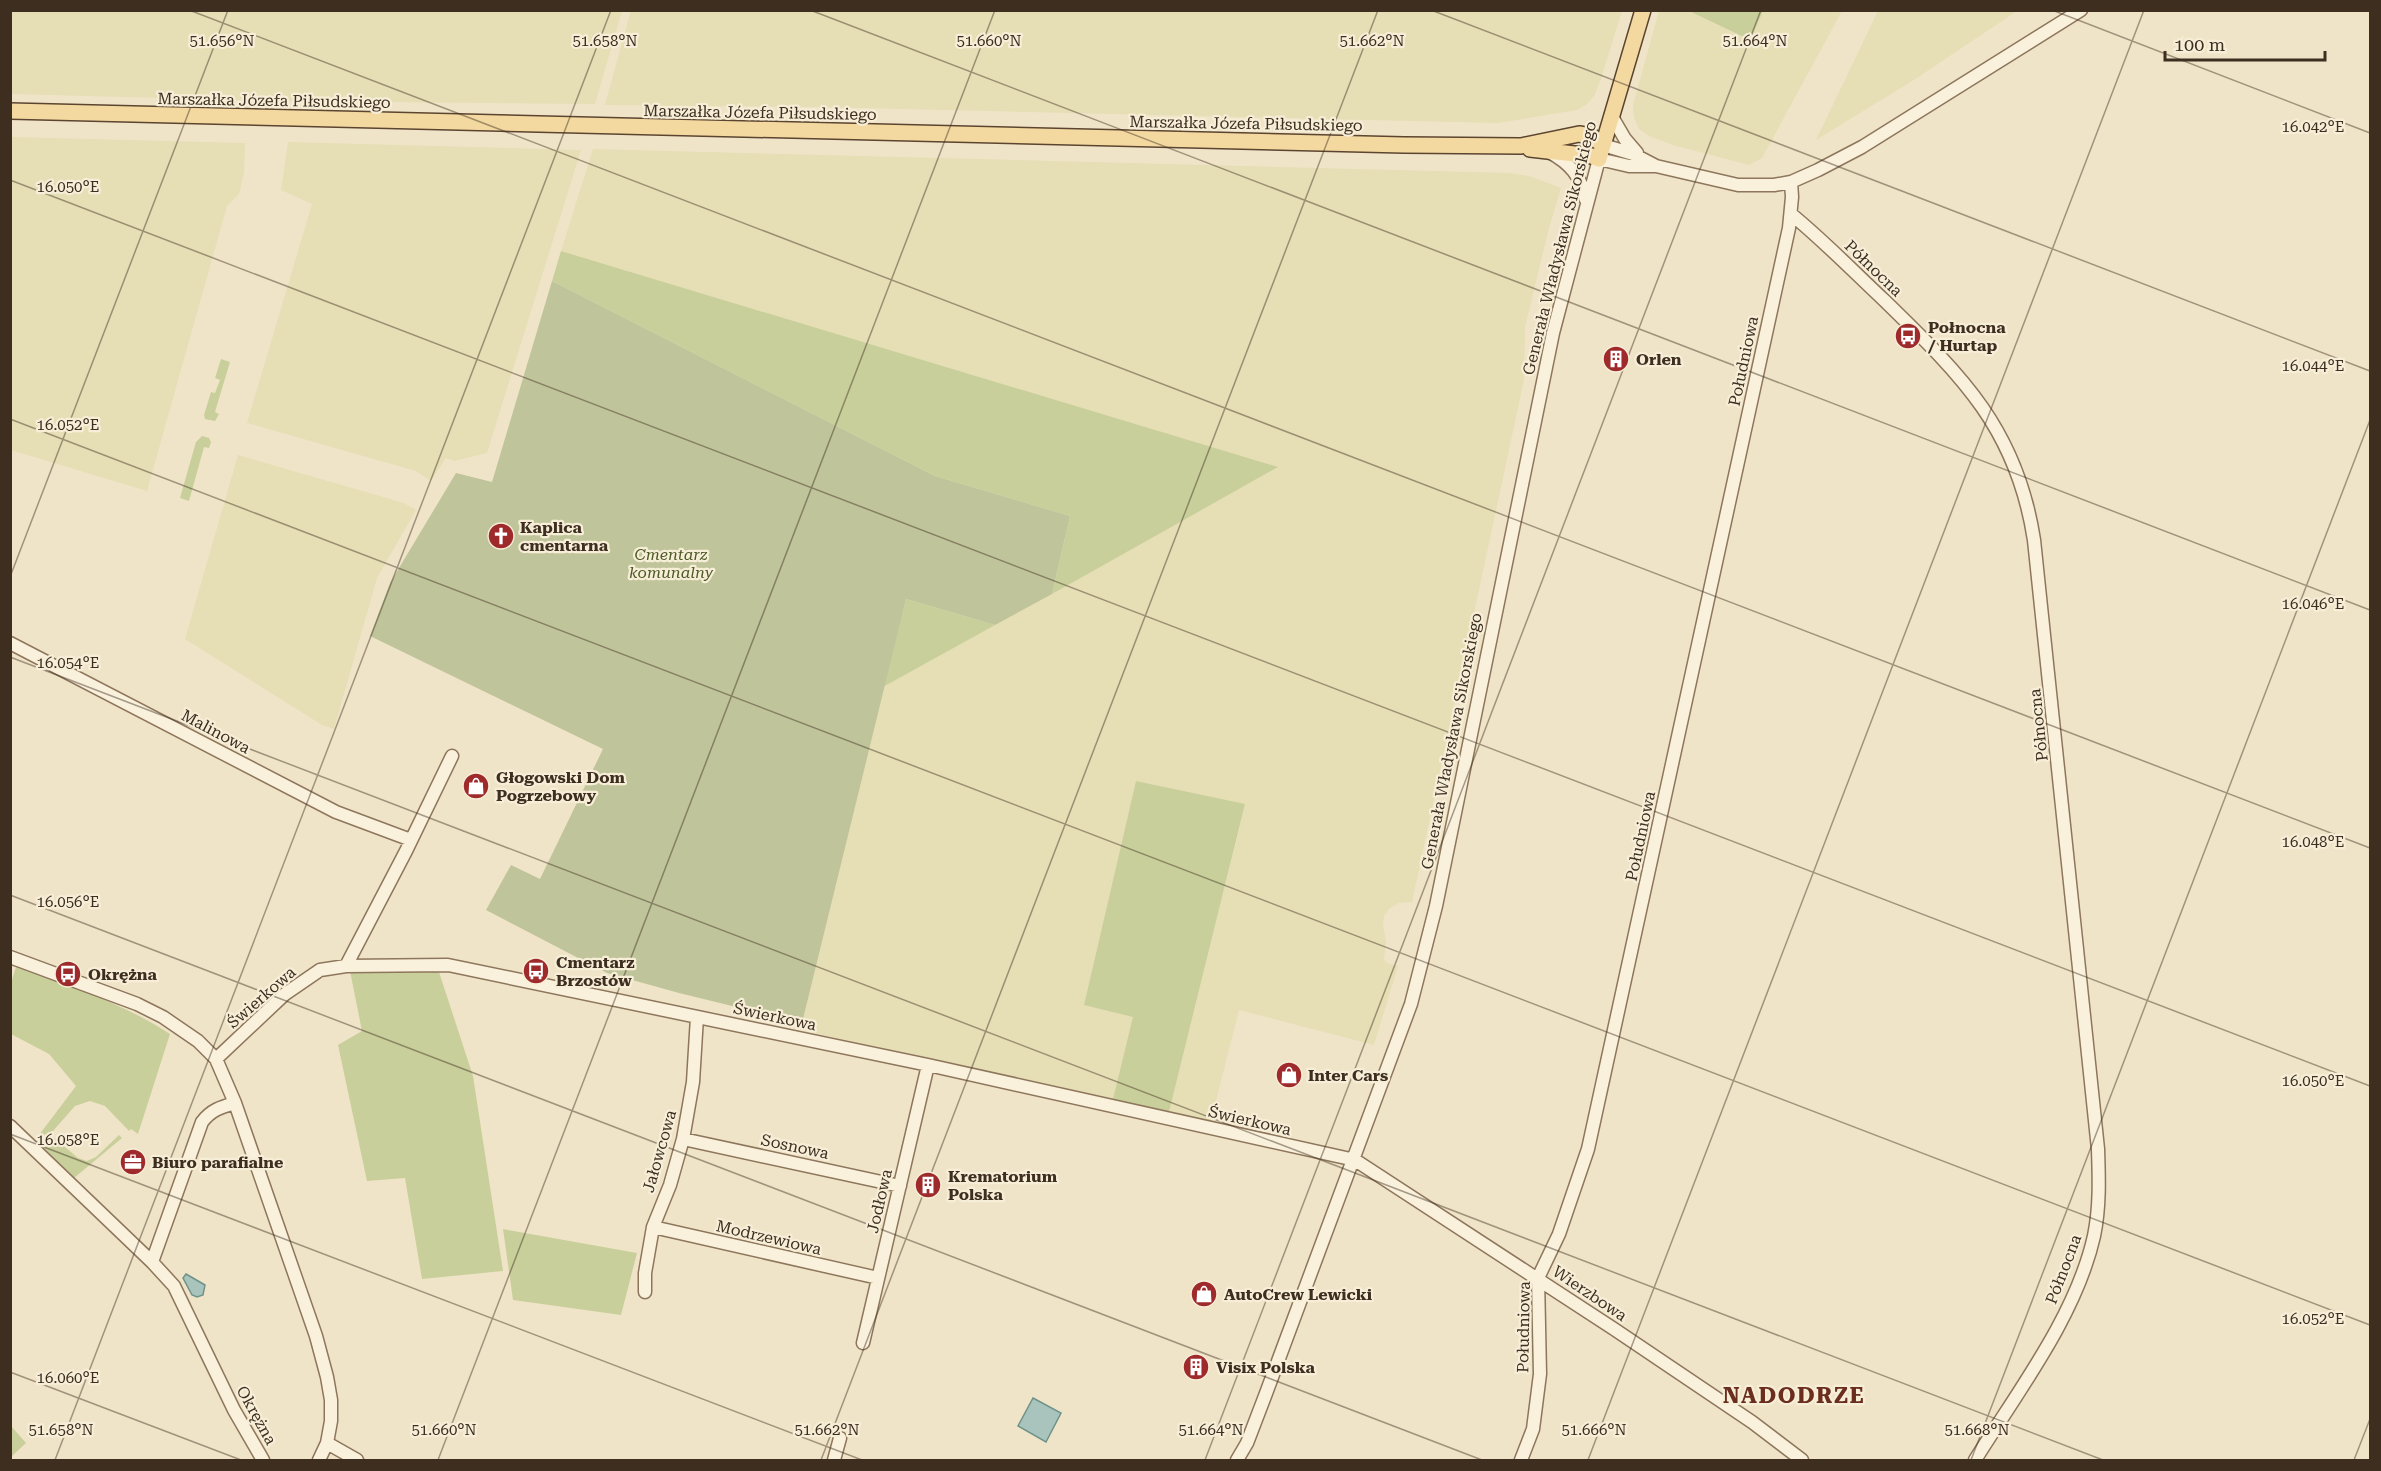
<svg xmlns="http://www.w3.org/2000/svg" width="2381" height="1471" font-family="'Roboto Serif',serif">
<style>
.farmland{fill:#e6deb5}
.green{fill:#c9cf9b}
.cemetery{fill:#bfc49a}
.water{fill:#a9c4bc;stroke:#6f938a;stroke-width:1.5}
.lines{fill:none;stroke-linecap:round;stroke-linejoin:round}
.minor-casing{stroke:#8d765c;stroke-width:15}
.major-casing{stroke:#5b4430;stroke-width:18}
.minor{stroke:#faf1dc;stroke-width:12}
.major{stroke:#f3d9a0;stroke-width:15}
.ticks{fill:none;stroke:#3d2e20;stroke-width:1.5;stroke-opacity:0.45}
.labels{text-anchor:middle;stroke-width:4.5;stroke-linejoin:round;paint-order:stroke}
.street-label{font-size:16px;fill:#3d2e20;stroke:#f7eed8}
.poi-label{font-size:16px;font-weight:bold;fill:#3d2e20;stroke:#f7eed8;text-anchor:start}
.park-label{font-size:16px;font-style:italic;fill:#4d5a26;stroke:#f7eed8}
.district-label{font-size:22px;font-weight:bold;letter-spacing:1.5px;fill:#6b2e1e;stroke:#f7eed8}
.ticks-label{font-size:15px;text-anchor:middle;fill:#3d2e20;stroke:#f7eed8;stroke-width:4.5;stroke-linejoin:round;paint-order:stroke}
</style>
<rect width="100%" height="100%" fill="#f0e4c8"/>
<path class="farmland" d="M11 10H622V11L595 104 276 101 11 94Z
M631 10H1622V11L1601 79 1594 96 1586 105 1577 110 1498 123 819 107 605 105Z
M1659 11H1689L1749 40 1763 11H1842L1762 158 1749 165 1673 145 1649 136 1639 129 1634 118 1633 105Z
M1878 11H2017L1917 78 1816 140Z
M11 137 245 143 244 173 239 194 227 206 147 491 11 450Z
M288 142 581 150 487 453 454 461 446 458 431 481 416 471 247 423 312 204 281 190Z
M593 149 1510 173 1529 176 1561 188 1549 228 1525 327 1524 380 1412 902 1399 903 1390 908 1384 916 1383 925 1386 942 1384 959 1387 963 1398 966 1374 1045 1239 1010 1211 1121 1169 1112 1245 805 1136 781 1084 1005 1134 1016 1113 1099 800 1030 883 687 1277 467 561 251Z
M238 455 404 503 416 510 377 578 334 729 322 725 185 639Z"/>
<path class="green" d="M1689 11H1763L1750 40Z
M561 251 1278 467 1052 594 1070 516 935 476 552 281Z
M221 359 230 362 215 412 219 414 215 421 205 419 204 415 211 392 215 393 220 380 215 378Z
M202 436 209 438 211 442 209 448 204 447 189 501 180 498 196 442Z
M906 599 995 625 883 687Z
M1136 781 1245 804 1169 1112 1113 1099 1133 1017 1084 1005Z
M16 967C69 986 123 1003 170 1034L138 1134 131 1129 129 1131 105 1106 90 1101 75 1106 53 1131 36 1139 76 1086 49 1054 11 1034V983Z
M350 971 439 972 473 1076 503 1271 422 1279 405 1178 367 1181 338 1045 362 1031Z
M119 1135 122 1138 74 1178 38 1142 52 1136 78 1158 87 1161 96 1157Z
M503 1229 637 1253 621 1315 513 1300Z
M11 1426 26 1443 11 1457H10Z"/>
<path class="cemetery" d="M552 281 935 476 1070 516 1052 594 995 625 906 599 802 1023 679 993 607 973 486 910 511 865 540 879 603 749 370 636 390 583 456 473 492 482Z"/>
<path class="water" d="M186 1274 205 1285 203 1295 197 1297 192 1295 183 1278Z
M1033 1398 1061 1413 1046 1442 1018 1426Z"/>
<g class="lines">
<defs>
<path id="minor" d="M1611 115 1625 139 1637 153
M1603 145 1633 154 1656 166 1738 185H1774L1791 182 1818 170 1862 147 2081 10
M1549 152C1570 163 1581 176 1586 200
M1791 214C1824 241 1854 272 1885 301 1962 376 2017 429 2034 540L2098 1149C2099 1178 2100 1207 2094 1236 2076 1316 2018 1391 1975 1460
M10 643 336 812 411 840
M10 957 137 1004 163 1017 198 1041 216 1059 235 1103 316 1336 327 1377 331 1400V1421L327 1443 319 1460
M346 966 406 851 452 756
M216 1059 285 994 320 970 346 966 448 965 928 1065 1355 1160 1614 1329 1752 1422 1802 1460
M10 1126 152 1262 174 1286 234 1410 263 1460
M683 1139 900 1186
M653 1227 878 1278
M152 1262 202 1122C211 1110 221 1107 235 1103
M645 1292V1273L653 1227 670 1185 683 1139 693 1082 697 1017
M863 1343 928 1065
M327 1443 357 1460
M834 1460 840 1438
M1237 1460 1247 1443 1265 1396 1411 1004 1436 906 1553 333 1599 159 1629 166H1656
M1521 1460 1533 1429 1540 1374 1538 1278 1559 1234 1588 1149 1789 228 1792 197 1791 182"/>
<path id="major" d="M10 111 1404 145 1521 146 1579 134 1591 136 1603 145
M1530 149 1592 156 1599 159 1643 10"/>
</defs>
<use href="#minor" class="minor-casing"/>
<use href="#major" class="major-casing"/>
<use href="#minor" class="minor"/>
<use href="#major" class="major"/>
</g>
<path class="ticks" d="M189 10 2370 848M810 10 2370 610M1431 10 2370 371M2052 10 2370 133M10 180 2370 1086M10 419 2370 1325M10 577 228 10M10 657 2103 1460M10 895 1482 1460M10 1134 862 1460M10 1372 241 1460M55 1460 611 10M438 1460 995 10M821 1460 1378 10M1205 1460 1761 10M1588 1460 2144 10M1971 1460 2370 420M2354 1460 2370 1419"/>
<defs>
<symbol id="bus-disc" viewBox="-11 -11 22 22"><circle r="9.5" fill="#9e2a2b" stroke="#f7eed8"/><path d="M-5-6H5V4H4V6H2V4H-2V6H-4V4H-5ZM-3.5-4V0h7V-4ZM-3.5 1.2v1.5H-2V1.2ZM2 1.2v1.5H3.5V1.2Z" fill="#fff"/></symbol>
<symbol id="building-disc" viewBox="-11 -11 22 22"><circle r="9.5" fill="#9e2a2b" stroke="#f7eed8"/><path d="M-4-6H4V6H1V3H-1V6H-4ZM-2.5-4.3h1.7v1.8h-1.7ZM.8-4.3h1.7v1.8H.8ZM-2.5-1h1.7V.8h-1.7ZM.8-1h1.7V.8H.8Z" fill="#fff"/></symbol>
<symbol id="church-disc" viewBox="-11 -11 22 22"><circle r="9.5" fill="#9e2a2b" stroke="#f7eed8"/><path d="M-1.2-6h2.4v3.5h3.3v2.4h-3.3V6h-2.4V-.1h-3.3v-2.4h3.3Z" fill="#fff"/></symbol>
<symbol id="shop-disc" viewBox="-11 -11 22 22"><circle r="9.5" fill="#9e2a2b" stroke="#f7eed8"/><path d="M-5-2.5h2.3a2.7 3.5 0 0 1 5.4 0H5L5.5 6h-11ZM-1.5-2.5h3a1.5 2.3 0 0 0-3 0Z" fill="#fff"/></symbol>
<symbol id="office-disc" viewBox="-11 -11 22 22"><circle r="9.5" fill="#9e2a2b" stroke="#f7eed8"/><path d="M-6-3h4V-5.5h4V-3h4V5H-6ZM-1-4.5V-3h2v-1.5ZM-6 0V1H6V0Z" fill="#fff"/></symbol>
</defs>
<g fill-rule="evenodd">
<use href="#bus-disc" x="1893" y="321" width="30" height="30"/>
<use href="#building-disc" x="1601" y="344" width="30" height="30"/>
<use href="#church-disc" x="486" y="521" width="30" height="30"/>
<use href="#shop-disc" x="461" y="771" width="30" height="30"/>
<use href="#bus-disc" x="521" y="956" width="30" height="30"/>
<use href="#bus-disc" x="53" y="959" width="30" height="30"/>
<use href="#shop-disc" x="1274" y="1060" width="30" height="30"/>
<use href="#office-disc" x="118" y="1147" width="30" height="30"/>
<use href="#building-disc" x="913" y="1170" width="30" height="30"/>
<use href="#shop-disc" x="1189" y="1279" width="30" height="30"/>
<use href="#building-disc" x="1181" y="1352" width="30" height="30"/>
</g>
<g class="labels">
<g class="street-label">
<text transform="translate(274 100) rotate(1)" y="6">Marszałka Józefa Piłsudskiego</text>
<text transform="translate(760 112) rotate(1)" y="6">Marszałka Józefa Piłsudskiego</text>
<text transform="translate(1246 123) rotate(1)" y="6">Marszałka Józefa Piłsudskiego</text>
<text transform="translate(1559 248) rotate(-76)" y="6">Generała Władysława Sikorskiego</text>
<text transform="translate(1874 268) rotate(44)" y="6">Północna</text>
<text transform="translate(1743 361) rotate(-78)" y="6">Południowa</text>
<text transform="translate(2038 725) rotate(-96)" y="6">Północna</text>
<text transform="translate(216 731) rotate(28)" y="6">Malinowa</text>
<text transform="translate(1451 741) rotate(-79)" y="6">Generała Władysława Sikorskiego</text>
<text transform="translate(1640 836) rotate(-78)" y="6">Południowa</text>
<text transform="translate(261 997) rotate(-41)" y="6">Świerkowa</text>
<text transform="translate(775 1016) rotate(12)" y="6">Świerkowa</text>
<text transform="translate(1250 1120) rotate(13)" y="6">Świerkowa</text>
<text transform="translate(795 1146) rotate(12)" y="6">Sosnowa</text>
<text transform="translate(659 1151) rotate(-74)" y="6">Jałowcowa</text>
<text transform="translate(879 1201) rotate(-77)" y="6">Jodłowa</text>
<text transform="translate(769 1237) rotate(13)" y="6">Modrzewiowa</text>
<text transform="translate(2063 1269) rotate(-69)" y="6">Północna</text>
<text transform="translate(1590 1293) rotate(34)" y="6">Wierzbowa</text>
<text transform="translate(1523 1327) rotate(-89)" y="6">Południowa</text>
<text transform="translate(257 1415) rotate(61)" y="6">Okrężna</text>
</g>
<g class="poi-label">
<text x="1928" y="333">Połnocna<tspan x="1928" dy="18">/ Hurtap</tspan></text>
<text x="1636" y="365">Orlen</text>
<text x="520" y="533">Kaplica<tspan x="520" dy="18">cmentarna</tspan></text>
<text x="496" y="783">Głogowski Dom<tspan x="496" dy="18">Pogrzebowy</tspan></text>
<text x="556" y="968">Cmentarz<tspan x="556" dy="18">Brzostów</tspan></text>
<text x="88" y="980">Okrężna</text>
<text x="1308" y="1081">Inter Cars</text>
<text x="152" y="1168">Biuro parafialne</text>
<text x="948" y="1182">Krematorium<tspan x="948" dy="18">Polska</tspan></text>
<text x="1224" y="1300">AutoCrew Lewicki</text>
<text x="1216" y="1373">Visix Polska</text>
</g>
<g class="park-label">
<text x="671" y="560">Cmentarz<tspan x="671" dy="18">komunalny</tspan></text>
</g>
<g class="district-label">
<text x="1794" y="1403">NADODRZE</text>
</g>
</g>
<g class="ticks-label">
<text x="222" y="46">51.656°N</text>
<text x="605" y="46">51.658°N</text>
<text x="989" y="46">51.660°N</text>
<text x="1372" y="46">51.662°N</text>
<text x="1755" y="46">51.664°N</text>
<text x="2313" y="132">16.042°E</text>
<text x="68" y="192">16.050°E</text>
<text x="2313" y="371">16.044°E</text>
<text x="68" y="430">16.052°E</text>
<text x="2313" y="609">16.046°E</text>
<text x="68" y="668">16.054°E</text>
<text x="2313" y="847">16.048°E</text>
<text x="68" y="907">16.056°E</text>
<text x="2313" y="1086">16.050°E</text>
<text x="68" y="1145">16.058°E</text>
<text x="2313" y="1324">16.052°E</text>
<text x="68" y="1383">16.060°E</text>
<text x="61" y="1435">51.658°N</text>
<text x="444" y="1435">51.660°N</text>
<text x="827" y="1435">51.662°N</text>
<text x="1211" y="1435">51.664°N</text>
<text x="1594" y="1435">51.666°N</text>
<text x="1977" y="1435">51.668°N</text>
</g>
<rect width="2381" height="1471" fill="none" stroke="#3d2e20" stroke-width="24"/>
<path d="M2165 51v9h160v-9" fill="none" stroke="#3d2e20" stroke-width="3"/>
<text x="2174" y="51" font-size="18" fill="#3d2e20" stroke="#f7eed8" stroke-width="4.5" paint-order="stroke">100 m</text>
</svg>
